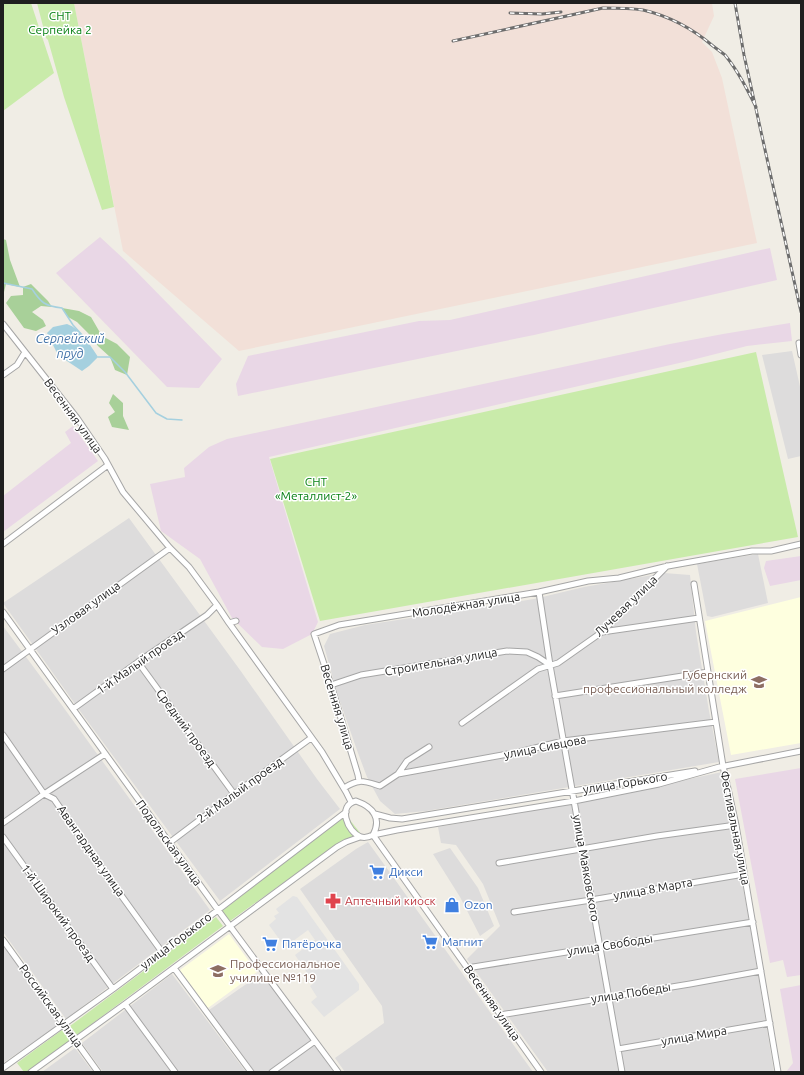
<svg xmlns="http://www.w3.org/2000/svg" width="804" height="1075" font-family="Ubuntu,sans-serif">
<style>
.residential{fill:#dddcdc}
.industrial{fill:#e9d7e6}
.education{fill:#feffdf}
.military{fill:#f2e0d8}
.grass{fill:#c9ebaa}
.forest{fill:#a8d099}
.parking{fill:#e3e3e3}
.water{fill:#a5d0df}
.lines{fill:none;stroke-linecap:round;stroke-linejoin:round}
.stream{stroke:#a5d0df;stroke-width:1.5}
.minor-casing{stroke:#a6a6a6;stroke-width:7}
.minor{stroke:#fff;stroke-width:5}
.rail-casing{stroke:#6d6d6d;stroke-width:3}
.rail{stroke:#fff;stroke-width:1.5;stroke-dasharray:4.5;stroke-linecap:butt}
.labels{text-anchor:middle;stroke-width:3;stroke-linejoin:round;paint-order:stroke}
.park-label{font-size:12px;fill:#098115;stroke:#fff}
.street-label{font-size:12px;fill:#1f1f1f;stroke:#fff}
.education-label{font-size:12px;fill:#785e54;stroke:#fff;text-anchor:end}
.shop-label{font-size:12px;fill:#366cbe;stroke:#fff;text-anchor:start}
.health-label{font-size:12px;fill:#be3a42;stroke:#fff;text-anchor:start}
.water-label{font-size:13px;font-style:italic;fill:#4676aa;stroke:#fff}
</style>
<rect width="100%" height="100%" fill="#f0ede5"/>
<path class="residential" d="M792 351 801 391V456L788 459 762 355Z
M129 518 240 670 317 779 340 809 220 901 80 711 3 603Z
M758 554 768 603 712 617 707 616 697 564Z
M664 573 690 575 696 632 709 711 719 762 426 811 395 814 380 801 367 777 358 753 337 693 324 646 330 634 365 625 534 599 584 587Z
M3 626 61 704 210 910 66 1019 3 932Z
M722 772 750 926 774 1072H548L467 959 500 926 483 884 456 845 441 843 438 827 577 803Z
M368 842 533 1072H345L335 1058 384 1023 382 1006 300 889 356 849Z
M450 848 478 888 494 926 480 936 460 897 433 854Z
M3 944 61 1023 3 1063Z
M262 973 334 1072H255L209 1010Z
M172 974 246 1072H103L82 1043Z
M75 1048 93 1072H42Z"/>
<path class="industrial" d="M100 237 126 261 222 359 199 388 167 387 56 273Z
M770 248 777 280 534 335 238 396 236 384 248 356 419 321 450 320Z
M790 323 792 341 747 346 688 361 269 457 318 622 312 634 283 649 262 647 232 618 200 559 161 531 150 484 185 477 184 468 209 447 227 439 670 344 723 334Z
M73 426 98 461 3 532V496L71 443 65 432Z
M801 556V580L770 586 764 568 766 561Z
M801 768V975L787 977 783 960 770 963 735 779Z
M801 985V1072H786L793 1063 780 989Z"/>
<path class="education" d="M801 597V743L731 755 705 621Z
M229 934 257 972 208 1008 180 970Z"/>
<path class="military" d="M74 3H712L714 16 702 42 712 52 722 78 757 243 239 351 123 251Z"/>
<path class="grass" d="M3 3H31L54 73 3 111Z
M37 3H74L114 207 102 210 64 97 48 40 46 38Z
M756 352 798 537 320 621 270 459Z
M346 815 361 834 343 840 230 921 222 911Z
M216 917 223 926 77 1035 70 1026Z
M62 1030 70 1041 27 1072H24L17 1063Z"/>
<path class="forest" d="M3 239 6 240 10 260 20 287 6 284 4 292Z
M31 284 48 301 52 307 41 306 32 312 43 320 46 326 36 331 24 328 6 303 11 296 23 295V287Z
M62 308 79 311 91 317 102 336 117 344 130 357 127 375 115 370 110 357 98 346 88 333 77 322 68 317Z
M113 394 123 403V416L129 430 112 427 108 417 115 412 109 403Z"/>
<path class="parking" d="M293 896 297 897 359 984V990L324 1017 311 1002 317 997 310 986 314 983 295 955 315 940 308 930 285 947 269 925 276 919 274 916 279 913 276 909Z"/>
<path class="water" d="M67 324C81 329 90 345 98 357L89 366 82 371 58 355 47 333 53 327Z"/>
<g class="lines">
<path class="stream" d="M3 283 32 289C41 303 45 306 62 308L73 325 83 336
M98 357H110L125 372 156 413 167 419 182 420"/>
<defs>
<path id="minor" d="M3 324 77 418 105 459 123 492 170 548 189 567 217 605
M799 343 801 355
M3 375 17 365 25 352
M3 544 108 465
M694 584 723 766 736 825 778 1072
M539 592 550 665 622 1072
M3 612 218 910 338 1072
M229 623 322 752 346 792 351 802
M602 632 699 618
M138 662 234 794
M3 669 170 548
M331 685 361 675 507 651 527 652 538 657 550 665
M555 696 708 672
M73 709 138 662 207 615 217 605 229 623 236 621
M462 723 538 669 558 663 602 632 667 566
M3 735 44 794 54 799 100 866 162 952
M720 767 801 751
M398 774 519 752 563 741 716 722
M359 781 358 775 331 685 314 634 339 625 539 592 588 581 619 578 668 566 752 551H771L801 544
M344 788C359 778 364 781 380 786L398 774 407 761 429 747
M356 801C373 807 382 818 373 835 369 837 365 838 361 837 347 832 337 805 356 801Z
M375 814 390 818 402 819 695 771
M3 823 44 794 105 754
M3 837 113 989
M169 843 234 794 311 738
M499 863 657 836 736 825
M514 912 591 900 744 874
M3 940 98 1072
M174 968 251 1072
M467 968 753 922
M125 1004 175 1072
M500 1015 690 984 761 971
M618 1049 770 1023
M3 1068 113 989 218 910 346 812
M31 1072 125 1004 337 847 346 842 360 837
M272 1072 315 1041
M541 1072 373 835 397 830 574 801 659 784 723 766"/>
</defs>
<use href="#minor" class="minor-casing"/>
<use href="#minor" class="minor"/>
<defs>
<path id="rail" d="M735 3 744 55 801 312
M510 13 542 14 561 12
M453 41 603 8C616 8 630 8 643 10 669 16 693 29 713 46 717 49 721 52 725 55 738 71 747 89 756 107"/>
</defs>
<use href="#rail" class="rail-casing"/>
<use href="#rail" class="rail"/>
</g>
<defs>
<symbol id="university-bare" viewBox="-9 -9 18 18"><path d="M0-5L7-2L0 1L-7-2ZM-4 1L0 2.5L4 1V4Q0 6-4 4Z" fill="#8d6e63" stroke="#fff" stroke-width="2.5" paint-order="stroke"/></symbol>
<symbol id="supermarket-bare" viewBox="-9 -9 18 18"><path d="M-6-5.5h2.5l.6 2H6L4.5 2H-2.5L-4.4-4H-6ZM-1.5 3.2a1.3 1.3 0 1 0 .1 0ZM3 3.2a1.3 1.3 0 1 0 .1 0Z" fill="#3f7fe0" stroke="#fff" stroke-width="2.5" paint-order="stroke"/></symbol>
<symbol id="pharmacy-bare" viewBox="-9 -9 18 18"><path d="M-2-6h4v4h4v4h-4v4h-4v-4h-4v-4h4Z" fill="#e0444e" stroke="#fff" stroke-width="2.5" paint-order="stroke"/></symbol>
<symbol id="shop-bare" viewBox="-9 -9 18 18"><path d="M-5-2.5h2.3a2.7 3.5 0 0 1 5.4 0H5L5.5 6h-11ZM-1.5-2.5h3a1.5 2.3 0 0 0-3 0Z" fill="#3f7fe0" stroke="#fff" stroke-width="2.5" paint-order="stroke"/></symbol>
<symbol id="school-bare" viewBox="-9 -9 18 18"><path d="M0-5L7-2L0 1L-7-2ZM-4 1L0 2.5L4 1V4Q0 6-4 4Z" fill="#8d6e63" stroke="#fff" stroke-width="2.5" paint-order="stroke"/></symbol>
</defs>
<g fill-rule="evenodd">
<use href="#university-bare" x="748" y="671" width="22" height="22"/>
<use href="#supermarket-bare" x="366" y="861" width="22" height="22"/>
<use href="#pharmacy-bare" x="322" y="890" width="22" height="22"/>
<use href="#shop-bare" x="441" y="894" width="22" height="22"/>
<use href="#supermarket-bare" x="419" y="931" width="22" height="22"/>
<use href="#supermarket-bare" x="259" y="933" width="22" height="22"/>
<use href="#school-bare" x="207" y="960" width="22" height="22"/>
</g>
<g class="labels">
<g class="park-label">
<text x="60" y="20">СНТ<tspan x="60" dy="14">Серпейка 2</tspan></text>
<text x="316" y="486">СНТ<tspan x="316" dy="14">«Металлист-2»</tspan></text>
</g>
<g class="street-label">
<text transform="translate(73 416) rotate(54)" y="4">Весенняя улица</text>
<text transform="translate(466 605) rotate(-9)" y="4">Молодёжная улица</text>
<text transform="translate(626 606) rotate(-44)" y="4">Лучевая улица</text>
<text transform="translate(86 608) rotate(-36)" y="4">Узловая улица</text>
<text transform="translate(140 662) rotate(-35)" y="4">1-й Малый проезд</text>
<text transform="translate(441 662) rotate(-10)" y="4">Строительная улица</text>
<text transform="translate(337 707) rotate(73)" y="4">Весенняя улица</text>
<text transform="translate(186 728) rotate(54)" y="4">Средний проезд</text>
<text transform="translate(545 747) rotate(-11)" y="4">улица Сивцова</text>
<text transform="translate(625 783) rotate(-9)" y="4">улица Горького</text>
<text transform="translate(240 790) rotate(-36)" y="4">2-й Малый проезд</text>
<text transform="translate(735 828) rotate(79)" y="4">Фестивальная улица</text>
<text transform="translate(169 843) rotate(54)" y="4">Подольская улица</text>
<text transform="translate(91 851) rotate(55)" y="4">Авангардная улица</text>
<text transform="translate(586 868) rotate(80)" y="4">улица Маяковского</text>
<text transform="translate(653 889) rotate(-10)" y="4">улица 8 Марта</text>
<text transform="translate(58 913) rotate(54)" y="4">1-й Широкий проезд</text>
<text transform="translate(176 941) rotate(-37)" y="4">улица Горького</text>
<text transform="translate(610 945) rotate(-9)" y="4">улица Свободы</text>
<text transform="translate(631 993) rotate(-9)" y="4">улица Победы</text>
<text transform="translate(492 1003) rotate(55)" y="4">Весенняя улица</text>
<text transform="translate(51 1006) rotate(54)" y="4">Российская улица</text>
<text transform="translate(694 1036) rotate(-10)" y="4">улица Мира</text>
</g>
<g class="education-label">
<text x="747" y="679">Губернский<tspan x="747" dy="14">профессиональный колледж</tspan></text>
<text x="230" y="968" text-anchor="start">Профессиональное<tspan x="230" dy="14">училище №119</tspan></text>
</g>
<g class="shop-label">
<text x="389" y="876">Дикси</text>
<text x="464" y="909">Ozon</text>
<text x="442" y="946">Магнит</text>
<text x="282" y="948">Пятёрочка</text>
</g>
<g class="health-label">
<text x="345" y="905">Аптечный киоск</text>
</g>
<g class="water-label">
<text x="70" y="343">Серпейский<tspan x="70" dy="15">пруд</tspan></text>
</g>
</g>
<rect width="804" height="1075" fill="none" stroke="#1f1f1f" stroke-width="8"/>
</svg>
